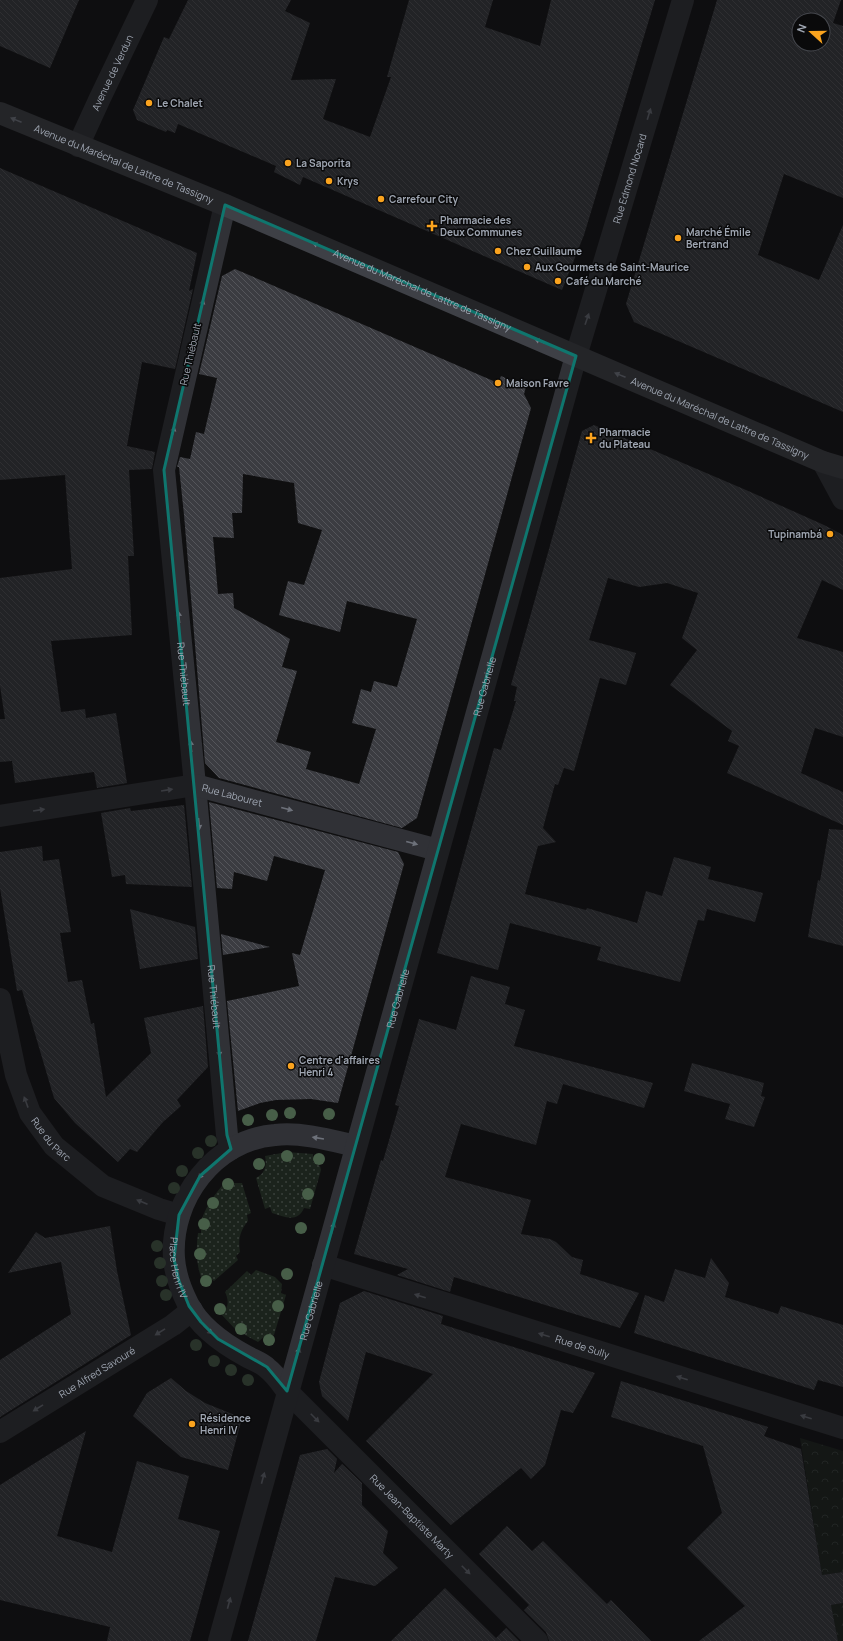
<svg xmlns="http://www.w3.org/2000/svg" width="843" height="1641" font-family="Manrope,sans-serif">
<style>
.grass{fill:url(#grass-dots)}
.park{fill:url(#park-crowns)}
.building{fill:url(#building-back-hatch);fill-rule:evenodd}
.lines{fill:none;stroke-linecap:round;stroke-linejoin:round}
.street{stroke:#303136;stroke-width:22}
.secondary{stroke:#3e4046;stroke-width:22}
.tree{fill:#475e48}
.oneway{fill:#6d717a}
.oneway2{fill:#7d828c}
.marked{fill:none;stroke:#0f766e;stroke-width:3;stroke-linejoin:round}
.poi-dot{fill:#faa31e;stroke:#0a0a0b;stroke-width:1.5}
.labels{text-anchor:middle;stroke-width:3;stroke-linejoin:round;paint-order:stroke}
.street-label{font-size:10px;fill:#9fa6b2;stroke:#0a0a0b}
.poi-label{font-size:10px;font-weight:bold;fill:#9fa6b2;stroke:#0a0a0b;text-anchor:start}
</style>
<defs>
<pattern id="grass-dots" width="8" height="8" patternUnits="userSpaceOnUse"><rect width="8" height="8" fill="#1b231c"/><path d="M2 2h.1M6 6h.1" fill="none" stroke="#39403b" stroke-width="1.8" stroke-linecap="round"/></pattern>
<pattern id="park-crowns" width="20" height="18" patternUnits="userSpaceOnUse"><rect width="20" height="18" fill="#1b231c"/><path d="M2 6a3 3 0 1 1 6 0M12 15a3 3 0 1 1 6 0" fill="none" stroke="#39403b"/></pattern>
<pattern id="building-back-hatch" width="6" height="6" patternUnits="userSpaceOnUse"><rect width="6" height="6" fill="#3b3c41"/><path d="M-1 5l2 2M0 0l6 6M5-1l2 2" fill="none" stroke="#54555a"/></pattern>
</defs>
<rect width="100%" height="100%" fill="#0f0f10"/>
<path class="grass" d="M287 1152 313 1154V1162L320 1166 321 1170 310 1209 304 1208C298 1223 284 1217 272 1213L270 1207 265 1209 256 1178C265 1173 267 1166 265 1156Z
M229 1178 234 1183H242L251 1213 247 1215 248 1221C240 1231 238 1239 240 1252L236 1256 238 1260 214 1281 207 1277H201C196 1263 196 1248 198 1233H201V1230L199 1229C203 1209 215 1193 229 1178Z
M256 1270 275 1277 282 1284 281 1293 286 1295 274 1335H266L258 1342 236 1330 221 1314C229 1309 229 1300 225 1292L247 1271 251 1275Z"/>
<path class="park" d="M800 1438 843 1451V1572L822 1575Z
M843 1603V1641H838L831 1605Z"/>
<path class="building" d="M0 0H79L50 68 0 46Z
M188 0H291L285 11 310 23 291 80 336 79 323 119 370 137 391 77H387L409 0H493L485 27 540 46 551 0H655L584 235 562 290 303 177 300 185 274 172 276 166 178 124 175 133 167 130 166 132 137 120 133 110 164 37 169 39Z
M717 0H841L833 23 843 26V198L784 174 758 255 819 280 843 225V412L634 322 626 304ZM799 20H823V44H799Z
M0 168 197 253 189 291 193 289 175 369 142 362 127 446 155 452 152 469 129 470 134 556H128L132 635 51 641 61 712 85 709 86 718 116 713 127 783 97 788 94 772 15 783 12 761 0 762V719H5L0 686V578L72 569 65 475 0 480Z
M235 269 498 383 501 376 526 387 524 394 531 408 447 712 417 818 402 828 219 778 205 763 184 515 179 467H177L180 457 190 459 196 432 204 434 217 378 199 374 222 276ZM243 474 294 483 298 523 322 530 304 585 288 581 279 615 340 632 347 601 417 619 397 687 374 681 371 692 361 689 352 723 376 729 359 784 306 769 311 752 276 742 297 671 282 667 290 639 234 608 233 593 218 594 213 537 234 538 232 513H242Z
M594 425 746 490 824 525 843 535V590L822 580 797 638 843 652V737L815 728 801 773 843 792V825L727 773 739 746 728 741 732 731 670 685 697 650 682 638 698 593 667 583 639 587 608 578 589 640 636 653 626 685 600 678 574 771 564 768 558 785 555 784 543 828 556 842 538 846 525 894 586 910 587 908 637 923 646 891 662 896 674 857 711 867 708 879 763 893 755 922 707 909 704 921 698 920 680 982 597 960 601 947 510 923 498 970 437 953 494 748 501 750 516 701H514L517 687 511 685 582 431Z
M209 802 398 852 404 864 338 1103 311 1099 276 1100 260 1103 238 1111 227 1001 299 986 292 953 300 955 325 870 274 856 267 881 234 872 232 889 217 888Z
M184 805 192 887 126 884 125 875 112 877 101 813 130 808 131 811Z
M829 829 843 830V946L808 937 818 880 820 881Z
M42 846 43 861 59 859 71 932 60 933 68 982 82 980 91 1024 94 1023 106 1097 151 1053 144 1018 203 1006 208 1067 177 1100 181 1106 163 1122 137 1152 130 1149 118 1162 75 1123 54 1098 22 990 17 991 0 888V852Z
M130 909 195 927 198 959 140 969Z
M221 934 270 947 223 955Z
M471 976 510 987 505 1004 525 1010 514 1046 653 1083 644 1108 563 1084 557 1104 547 1101 536 1145 461 1124 445 1177 531 1200 521 1234 550 1239 556 1242 572 1257 583 1260 580 1274 639 1293 620 1328 454 1277 450 1292 397 1275 408 1269 354 1254 376 1177 381 1160 383 1161 399 1106 395 1105 419 1019 456 1030Z
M692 1063 764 1083 761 1096 765 1097 754 1127 725 1119 730 1104 684 1091Z
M110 1226 117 1271 131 1335 0 1417V1360L71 1314 61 1262 8 1273 36 1232 45 1238Z
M711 1258 729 1283 725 1297 778 1314 781 1306 843 1325V1387L818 1380 814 1390 634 1333 645 1295 664 1302 675 1269 705 1278Z
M364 1291 443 1316 441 1324 595 1373 573 1413 561 1410 545 1465 531 1479 521 1468 451 1525 366 1441 433 1374 366 1352 348 1421 322 1396 319 1382 340 1303Z
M171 1378 186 1391 205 1403 242 1418 228 1470 181 1457 133 1416 147 1393Z
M621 1381 768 1427 764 1436 801 1449 822 1575 843 1572V1603L831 1605 838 1641H699L745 1606 687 1548 722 1513 703 1446 611 1417Z
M86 1431 57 1536 112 1552 137 1461 189 1476 178 1519 220 1531 190 1641H107L110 1627 0 1600V1485Z
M327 1449 337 1459 334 1473 342 1464 362 1483V1505L388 1531 383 1553 398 1568 375 1586 335 1577 316 1641H248L300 1455Z
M507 1526 532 1551 543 1541 607 1604 611 1600 651 1641H549L546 1632 524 1610 529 1605 479 1554Z
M445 1588 496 1638 506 1628 519 1641H391Z"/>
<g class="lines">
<g class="street">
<path id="s1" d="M78 146 100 98 147 0"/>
<path id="s2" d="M225 205 164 470 195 785 227 1135 231 1149"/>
<path d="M823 462 843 499"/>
<path id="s3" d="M0 816 195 785 438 850"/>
<path id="s4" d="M0 999 16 1075 30 1113 54 1146 103 1186 159 1209 179 1215"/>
<path id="s5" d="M356 1146C330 1140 302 1132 275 1135 214 1140 170 1199 174 1258 175 1274 181 1290 188 1304 200 1328 224 1344 246 1356 253 1360 262 1363 267 1368 275 1374 281 1383 287 1391L537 1641"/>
<path id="s6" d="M323 1265 843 1428"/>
<path id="s7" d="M0 1432 173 1325 192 1310"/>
<path id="s8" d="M219 1641 576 356 683 0"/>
</g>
<path class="secondary" id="s9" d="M0 113 225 205 823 462 843 468"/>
</g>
<g class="tree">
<circle cx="290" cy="1113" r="6"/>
<circle cx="329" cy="1114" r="6"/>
<circle cx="272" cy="1115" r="6"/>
<circle cx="248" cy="1120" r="6"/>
<circle cx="211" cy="1141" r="6"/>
<circle cx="198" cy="1153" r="6"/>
<circle cx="287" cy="1156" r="6"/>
<circle cx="319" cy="1159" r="6"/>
<circle cx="259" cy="1164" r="6"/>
<circle cx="182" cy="1171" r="6"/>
<circle cx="228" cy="1184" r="6"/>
<circle cx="174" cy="1188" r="6"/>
<circle cx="308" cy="1194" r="6"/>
<circle cx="213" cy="1203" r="6"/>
<circle cx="204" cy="1224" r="6"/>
<circle cx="301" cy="1228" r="6"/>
<circle cx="157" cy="1246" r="6"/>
<circle cx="200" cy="1254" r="6"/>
<circle cx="160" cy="1263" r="6"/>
<circle cx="287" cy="1274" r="6"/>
<circle cx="162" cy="1281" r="6"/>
<circle cx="206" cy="1281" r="6"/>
<circle cx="166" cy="1295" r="6"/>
<circle cx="278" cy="1306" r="6"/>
<circle cx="220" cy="1309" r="6"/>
<circle cx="241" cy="1329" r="6"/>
<circle cx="269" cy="1340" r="6"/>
<circle cx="196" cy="1345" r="6"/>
<circle cx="214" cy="1361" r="6"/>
<circle cx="231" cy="1370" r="6"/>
<circle cx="248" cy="1380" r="6"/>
</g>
<defs><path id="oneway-solid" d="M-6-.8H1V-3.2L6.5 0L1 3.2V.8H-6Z"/></defs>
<g class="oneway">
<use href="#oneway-solid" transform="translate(649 114) rotate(-73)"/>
<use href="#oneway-solid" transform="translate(202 305) rotate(-77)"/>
<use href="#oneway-solid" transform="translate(587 319) rotate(-71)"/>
<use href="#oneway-solid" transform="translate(173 432) rotate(-77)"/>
<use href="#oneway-solid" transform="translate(179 617) rotate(-96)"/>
<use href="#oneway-solid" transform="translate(191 746) rotate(-96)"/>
<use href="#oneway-solid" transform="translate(167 790) rotate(-9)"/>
<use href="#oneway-solid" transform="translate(287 809) rotate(15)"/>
<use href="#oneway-solid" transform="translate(39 810) rotate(-9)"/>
<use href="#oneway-solid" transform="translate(199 824) rotate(85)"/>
<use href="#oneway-solid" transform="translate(412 843) rotate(15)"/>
<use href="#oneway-solid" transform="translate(219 1051) rotate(85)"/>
<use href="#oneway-solid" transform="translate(26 1102) rotate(-110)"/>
<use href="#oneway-solid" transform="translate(318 1138) rotate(-171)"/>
<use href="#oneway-solid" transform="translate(202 1174) rotate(131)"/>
<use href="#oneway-solid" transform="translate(142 1202) rotate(-157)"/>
<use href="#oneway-solid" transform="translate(333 1228) rotate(-75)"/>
<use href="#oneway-solid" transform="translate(420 1296) rotate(-163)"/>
<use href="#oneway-solid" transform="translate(208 1330) rotate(44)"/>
<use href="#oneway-solid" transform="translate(160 1332) rotate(148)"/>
<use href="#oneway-solid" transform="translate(544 1335) rotate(-163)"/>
<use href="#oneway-solid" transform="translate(298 1353) rotate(-74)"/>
<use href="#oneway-solid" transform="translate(682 1378) rotate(-163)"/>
<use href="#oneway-solid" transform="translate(38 1408) rotate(148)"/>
<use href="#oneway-solid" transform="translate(806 1417) rotate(-163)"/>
<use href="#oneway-solid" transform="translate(315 1418) rotate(45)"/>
<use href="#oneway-solid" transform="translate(263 1478) rotate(-75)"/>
<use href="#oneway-solid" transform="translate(466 1570) rotate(45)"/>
<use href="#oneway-solid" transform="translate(229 1603) rotate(-75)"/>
</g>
<g class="oneway2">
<use href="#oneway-solid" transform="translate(16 120) rotate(-158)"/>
<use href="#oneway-solid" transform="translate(318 245) rotate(-157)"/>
<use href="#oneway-solid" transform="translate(540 341) rotate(-157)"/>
<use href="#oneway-solid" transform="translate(620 375) rotate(-158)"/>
</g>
<path d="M0 0H843V1641H0ZM225 205 576 356 287 1391 267 1367 218 1339 201 1322 189 1306 179 1281 174 1259 179 1215 200 1176 231 1149 227 1135 164 470Z" fill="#0f0f10" fill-opacity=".55" fill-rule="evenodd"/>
<path class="marked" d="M225 205 576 356 287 1391 267 1367 218 1339 201 1322 189 1306 179 1281 174 1259 179 1215 200 1176 231 1149 227 1135 164 470Z"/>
<g class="poi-dot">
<circle cx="149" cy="103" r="4"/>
<circle cx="288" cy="163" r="4"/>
<circle cx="329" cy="181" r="4"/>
<circle cx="381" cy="199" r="4"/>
<path d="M430 220h4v4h4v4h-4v4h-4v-4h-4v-4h4z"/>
<circle cx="678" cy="238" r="4"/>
<circle cx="498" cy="251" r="4"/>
<circle cx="527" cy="267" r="4"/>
<circle cx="558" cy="281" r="4"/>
<circle cx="498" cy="383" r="4"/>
<path d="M589 432h4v4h4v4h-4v4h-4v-4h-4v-4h4z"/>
<circle cx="830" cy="534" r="4"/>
<circle cx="291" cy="1066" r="4"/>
<circle cx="192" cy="1424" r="4"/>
</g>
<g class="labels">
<g class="street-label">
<text dy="4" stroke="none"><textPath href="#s1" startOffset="81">Avenue de Verdun</textPath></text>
<text dy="4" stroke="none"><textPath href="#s9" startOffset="134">Avenue du Maréchal de Lattre de Tassigny</textPath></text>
<text dy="4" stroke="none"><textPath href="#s8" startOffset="1519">Rue Edmond Nocard</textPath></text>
<text dy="4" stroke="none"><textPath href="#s9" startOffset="458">Avenue du Maréchal de Lattre de Tassigny</textPath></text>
<text transform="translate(190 354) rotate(-77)" y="4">Rue Thiébault</text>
<text dy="4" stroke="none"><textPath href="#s9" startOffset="782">Avenue du Maréchal de Lattre de Tassigny</textPath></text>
<text dy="4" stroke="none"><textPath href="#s2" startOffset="477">Rue Thiébault</textPath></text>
<text dy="4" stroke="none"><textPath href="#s8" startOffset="991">Rue Gabrielle</textPath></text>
<text dy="4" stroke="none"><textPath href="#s3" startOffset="236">Rue Labouret</textPath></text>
<text dy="4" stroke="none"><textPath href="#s2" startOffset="801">Rue Thiébault</textPath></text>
<text dy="4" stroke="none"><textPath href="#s8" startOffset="667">Rue Gabrielle</textPath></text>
<text dy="4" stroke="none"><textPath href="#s4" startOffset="152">Rue du Parc</textPath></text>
<text dy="4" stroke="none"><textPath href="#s5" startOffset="268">Place Henri IV</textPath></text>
<text dy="4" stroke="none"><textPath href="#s8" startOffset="343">Rue Gabrielle</textPath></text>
<text dy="4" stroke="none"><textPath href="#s6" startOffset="272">Rue de Sully</textPath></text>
<text dy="4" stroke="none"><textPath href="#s7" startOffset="114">Rue Alfred Savouré</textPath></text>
<text dy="4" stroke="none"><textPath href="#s5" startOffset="617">Rue Jean-Baptiste Marty</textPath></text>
</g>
<g class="poi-label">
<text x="157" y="107">Le Chalet</text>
<text x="296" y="167">La Saporita</text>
<text x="337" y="185">Krys</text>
<text x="389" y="203">Carrefour City</text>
<text x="440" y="224">Pharmacie des<tspan x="440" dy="12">Deux Communes</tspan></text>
<text x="686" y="236">Marché Émile<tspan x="686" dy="12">Bertrand</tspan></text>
<text x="506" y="255">Chez Guillaume</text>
<text x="535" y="271">Aux Gourmets de Saint-Maurice</text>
<text x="566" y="285">Café du Marché</text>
<text x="506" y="387">Maison Favre</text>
<text x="599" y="436">Pharmacie<tspan x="599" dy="12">du Plateau</tspan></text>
<text x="822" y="538" text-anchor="end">Tupinambá</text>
<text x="299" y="1064">Centre d'affaires<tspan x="299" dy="12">Henri 4</tspan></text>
<text x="200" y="1422">Résidence<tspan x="200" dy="12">Henri IV</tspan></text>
</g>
</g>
<g transform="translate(811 32) rotate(291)"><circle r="19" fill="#0a0a0b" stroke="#46484e"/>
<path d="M0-3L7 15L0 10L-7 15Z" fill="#faa31e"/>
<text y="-6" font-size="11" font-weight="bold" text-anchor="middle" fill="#9fa6b2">N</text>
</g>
</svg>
